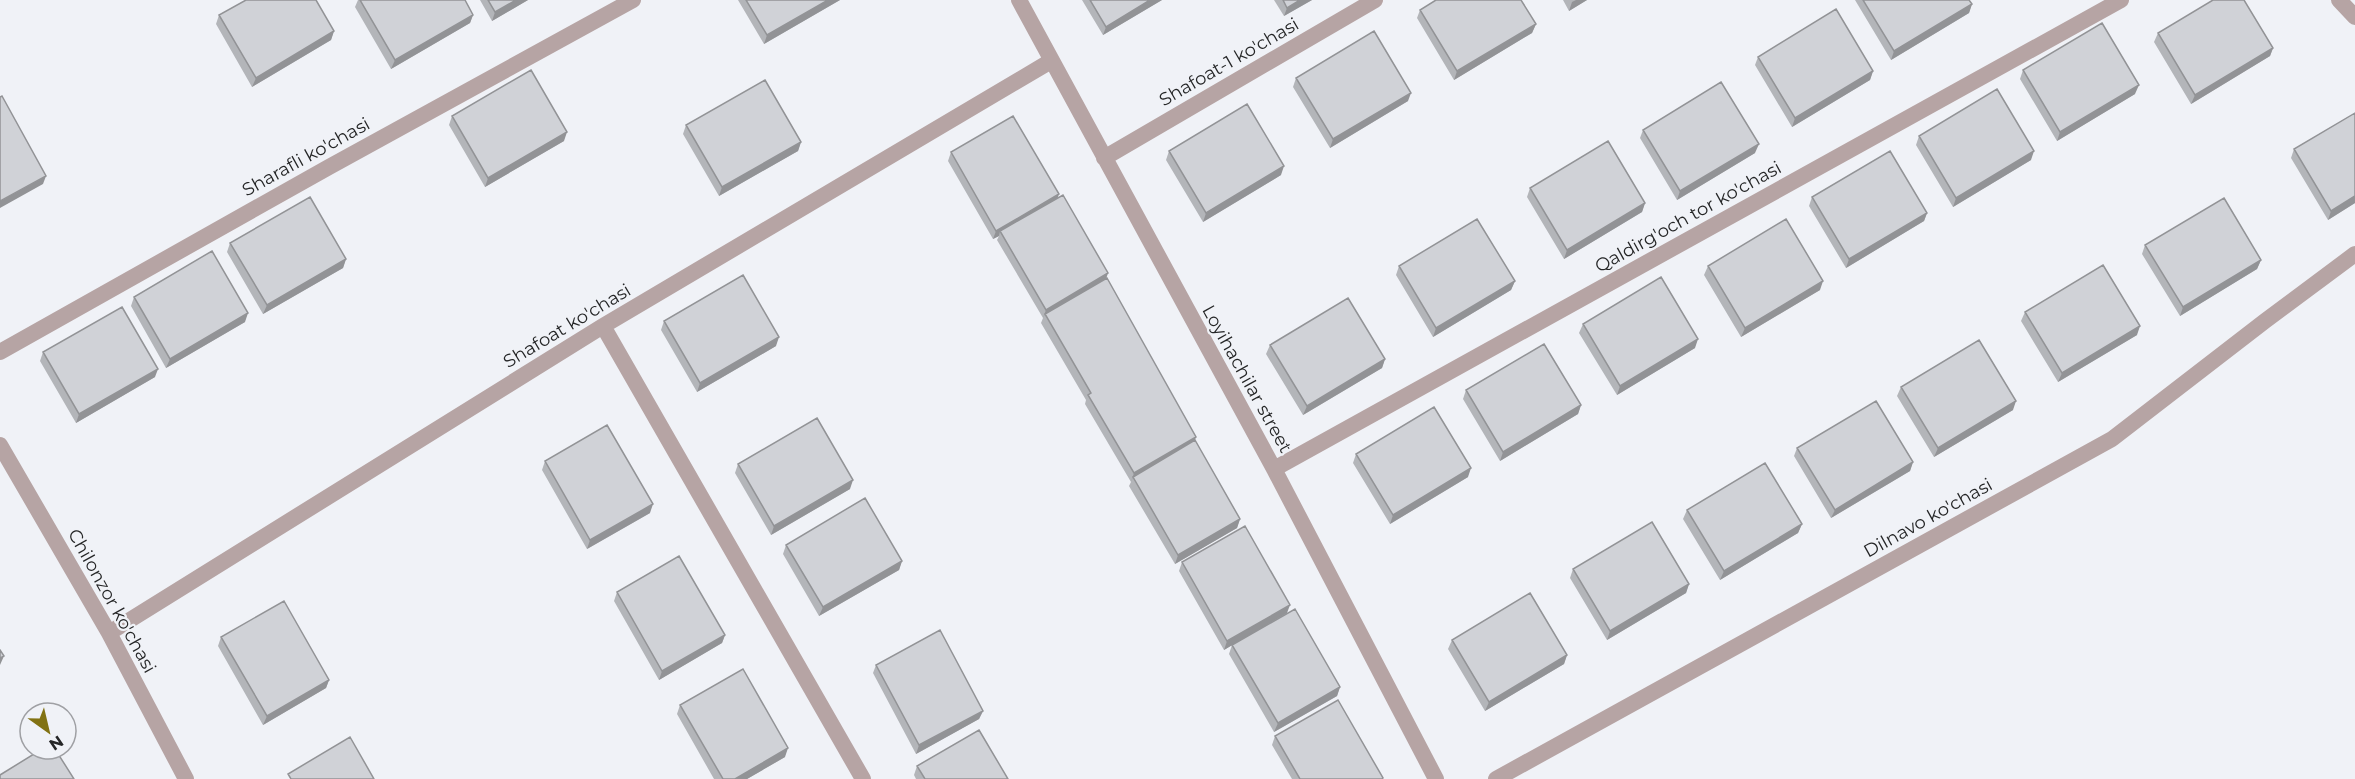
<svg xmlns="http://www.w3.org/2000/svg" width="2355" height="779" font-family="Montserrat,sans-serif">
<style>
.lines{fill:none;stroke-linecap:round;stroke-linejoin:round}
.minor{stroke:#b6a4a4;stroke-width:16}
.wall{fill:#b3b5b9}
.shaded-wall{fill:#929396}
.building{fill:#d0d2d7;stroke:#929396;stroke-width:1.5}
.labels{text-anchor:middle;stroke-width:4.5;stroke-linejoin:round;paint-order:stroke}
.street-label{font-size:18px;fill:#252627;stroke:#f0f2f7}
</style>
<rect width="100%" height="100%" fill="#f0f2f7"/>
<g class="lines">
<path class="minor" d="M1019 0 1274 469 1436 779
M2339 0 2355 17
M1104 158 1375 0
M603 326 863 779
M0 352 329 167 633 0
M0 445 109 633 186 779
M1274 469 2121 0
M109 633 603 326 1051 61
M1496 779 2112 439 2265 321 2355 254"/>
</g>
<path class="wall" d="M358 0H465L473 15 470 23 391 69 355 7Z
M480 0H528L492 21Z
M738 0H840L764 44Z
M1082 0H1162L1103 35Z
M1274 0H1312L1284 16Z
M1563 0H1587L1569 11Z
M1855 0H1969L1972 4 1969 13 1891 60Z
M1420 10 1536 24 1532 33 1454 80 1417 18Z
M219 15 334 31 331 40 252 87 216 24Z
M2158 33 2273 48 2270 56 2191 104 2154 42Z
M1758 57 1873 71 1870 80 1792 127 1755 65Z
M2023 70 2135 94 2057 141 2020 79Z
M1296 78 1408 101 1330 148 1293 87Z
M2355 113V203L2328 220 2291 158 2294 149Z
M452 116 564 141 485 187 449 125Z
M686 125 801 142 798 151 719 196 683 134Z
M1643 130 1755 153 1677 200 1640 138Z
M1919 136 2031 160 1953 207 1916 145Z
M1169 151 1281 175 1203 222 1166 160Z
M951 152 1057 198 1107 278 1195 441 1240 519 1237 528 1175 564 1129 486 1131 482 1085 404 1086 400 1041 323 1043 318 997 240 999 236 993 239 948 161Z
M1530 188 1645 203 1642 212 1564 259 1527 197Z
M1812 197 1927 213 1924 221 1846 268 1809 206Z
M230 243 346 259 343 268 263 314 227 252Z
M2145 245 2261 260 2257 269 2180 316 2142 254Z
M1399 266 1515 281 1511 290 1433 337 1396 275Z
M1708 266 1820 290 1741 337 1704 275Z
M134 297 245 322 166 368 131 306Z
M2025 312 2137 335 2058 382 2021 321Z
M664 321 776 346 697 392 661 330Z
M1583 324 1695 348 1617 395 1579 333Z
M1270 345 1385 359 1382 368 1303 415 1266 354Z
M43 352 155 377 76 423 40 361Z
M1901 387 2013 410 1934 457 1897 396Z
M1466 390 1581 405 1578 414 1500 461 1463 399Z
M1797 448 1913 462 1910 471 1831 518 1794 456Z
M1356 454 1468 477 1390 524 1353 463Z
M545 461 650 513 587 549 542 470Z
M738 464 850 489 771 535 735 473Z
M1687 510 1802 524 1798 533 1720 580 1683 519Z
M786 545 902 561 899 570 819 616 783 554Z
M1182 562 1287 613 1340 687 1337 696 1274 732 1229 654 1232 645 1224 650 1179 571Z
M1573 569 1689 584 1686 593 1607 640 1570 578Z
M617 592 725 635 722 643 659 680 614 601Z
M221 637 329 680 326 688 263 725 218 646Z
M1452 640 1567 655 1564 664 1485 711 1448 649Z
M876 665 983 711 979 719 916 754 873 673Z
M680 705 785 757 747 779H714L677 714Z
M1275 736 1383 778V779H1292L1272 745Z
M917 766 1008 779H916L914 775Z"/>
<path class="shaded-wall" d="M516 0H528L492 21 495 12Z
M828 0H840L764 44 767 35Z
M1150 0H1162L1103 35 1106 27Z
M1300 0H1312L1284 16 1287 8Z
M1576 0H1587L1569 11 1572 2Z
M1972 4 1969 13 1891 60 1894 51Z
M473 15 470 23 391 69 395 60Z
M1536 24 1532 33 1454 80 1457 71Z
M334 31 331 40 252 87 256 78Z
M2273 48 2270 56 2191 104 2195 95Z
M1873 71 1870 80 1792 127 1795 118Z
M2139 85 2135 94 2057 141 2060 132Z
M1411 93 1408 101 1330 148 1333 139Z
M567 132 564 141 485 187 488 178Z
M801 142 798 151 719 196 722 187Z
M1759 144 1755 153 1677 200 1680 191Z
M2034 151 2031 160 1953 207 1956 198Z
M1284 166 1281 175 1203 222 1206 213Z
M46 176 43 184 0 208V201Z
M1059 194 1056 203 1000 231 999 236 993 239 996 231Z
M2355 196V203L2328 220 2331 211Z
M1645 203 1642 212 1564 259 1567 250Z
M1927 213 1924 221 1846 268 1849 259Z
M346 259 343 268 263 314 267 305Z
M2261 260 2257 269 2180 316 2183 307Z
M1108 273 1105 282 1045 314 1043 318 1046 310Z
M1515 281 1511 290 1433 337 1436 328Z
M1823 281 1820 290 1741 337 1745 328Z
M248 313 245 322 166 368 170 359Z
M2140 326 2137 335 2058 382 2062 373Z
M779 337 776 346 697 392 700 383Z
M1698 339 1695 348 1617 395 1620 386Z
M1385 359 1382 368 1303 415 1307 406Z
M158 369 155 377 76 423 79 414Z
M2016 401 2013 410 1934 457 1938 448Z
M1581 405 1578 414 1500 461 1503 452Z
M1196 437 1193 446 1133 477 1131 482 1134 473Z
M1913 462 1910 471 1831 518 1835 510Z
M1471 468 1468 477 1390 524 1393 515Z
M853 480 850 489 771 535 774 526Z
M653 504 650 513 587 549 590 540Z
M1240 519 1237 528 1175 564 1178 555Z
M1802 524 1798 533 1720 580 1724 571Z
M902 561 899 570 819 616 823 607Z
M1689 584 1686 593 1607 640 1610 631Z
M1290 605 1287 613 1224 650 1227 641Z
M725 635 722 643 659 680 662 671Z
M1567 655 1564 664 1485 711 1489 702Z
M4 656 0 665V658Z
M329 680 326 688 263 725 267 716Z
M1340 687 1337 696 1274 732 1278 723Z
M983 711 979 719 916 754 919 745Z
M788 748 785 757 747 779H735Z"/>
<path class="building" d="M246 0H316L334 31 256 78 219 15Z
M360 0H465L473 15 395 60Z
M488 0H516L495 12Z
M746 0H828L767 35Z
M1090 0H1150L1106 27Z
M1283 0H1300L1287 8Z
M1436 0H1521L1536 24 1457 71 1420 10Z
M1863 0H1969L1972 4 1894 51Z
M2213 0H2244L2273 48 2195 95 2158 33Z
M1836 9 1873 71 1795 118 1758 57Z
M2102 23 2139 85 2060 132 2023 70Z
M1374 31 1411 93 1333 139 1296 78Z
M531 70 567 132 488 178 452 116Z
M765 80 801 142 722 187 686 125Z
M1721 82 1759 144 1680 191 1643 130Z
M1997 89 2034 151 1956 198 1919 136Z
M2 96 46 176 0 201V97Z
M1247 104 1284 166 1206 213 1169 151Z
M2355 113V196L2331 211 2294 149Z
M1013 116 1059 194 996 231 951 152Z
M1608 141 1645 203 1567 250 1530 188Z
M1890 151 1927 213 1849 259 1812 197Z
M1063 195 1108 273 1046 310 1000 231Z
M310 197 346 259 267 305 230 243Z
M2224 198 2261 260 2183 307 2145 245Z
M1477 219 1515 281 1436 328 1399 266Z
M1786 219 1823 281 1745 328 1708 266Z
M212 251 248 313 170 359 134 297Z
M2103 265 2140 326 2062 373 2025 312Z
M743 275 779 337 700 383 664 321Z
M1661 277 1698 339 1620 386 1583 324Z
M1107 278 1196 437 1134 473 1088 395 1091 393 1045 314Z
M1348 298 1385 359 1307 406 1270 345Z
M122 307 158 369 79 414 43 352Z
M1979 340 2016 401 1938 448 1901 387Z
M1544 344 1581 405 1503 452 1466 390Z
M1876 401 1913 462 1835 510 1797 448Z
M1434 407 1471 468 1393 515 1356 454Z
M817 418 853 480 774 526 738 464Z
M607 425 653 504 590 540 545 461Z
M1195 440 1240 519 1178 555 1133 477Z
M1765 463 1802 524 1724 571 1687 510Z
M865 498 902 561 823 607 786 545Z
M1652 522 1689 584 1610 631 1573 569Z
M1245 526 1290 605 1227 641 1182 562Z
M679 556 725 635 662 671 617 592Z
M1530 593 1567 655 1489 702 1452 640Z
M284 601 329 680 267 716 221 637Z
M1295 609 1340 687 1278 723 1232 645Z
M940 630 983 711 919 745 876 665Z
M0 650 4 656 0 658Z
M743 669 788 748 735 779H723L680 705Z
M1338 700 1383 778 1382 779H1300L1275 736Z
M979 730 1008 779H925L917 766Z
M350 737 374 779H291L288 774Z
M42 749H55L74 779H0V775Z"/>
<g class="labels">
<g class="street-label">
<text transform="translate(1229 62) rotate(-30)" y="6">Shafoat-1 ko'chasi</text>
<text transform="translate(306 157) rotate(-29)" y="6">Sharafli ko'chasi</text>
<text transform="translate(1688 217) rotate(-29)" y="6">Qaldirg'och tor ko'chasi</text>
<text transform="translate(567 326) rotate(-31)" y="6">Shafoat ko'chasi</text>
<text transform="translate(1247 379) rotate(61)" y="6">Loyihachilar street</text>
<text transform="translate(1928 518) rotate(-29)" y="6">Dilnavo ko'chasi</text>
<text transform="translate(112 601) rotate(61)" y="6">Chilonzor ko'chasi</text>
</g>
</g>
<g transform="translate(48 731) rotate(146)"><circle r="28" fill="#f0f2f7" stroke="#9fa0a4" stroke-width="1.5"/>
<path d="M0-4.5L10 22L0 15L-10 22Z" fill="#827213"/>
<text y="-9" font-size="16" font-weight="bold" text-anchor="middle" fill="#252627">N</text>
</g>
</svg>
